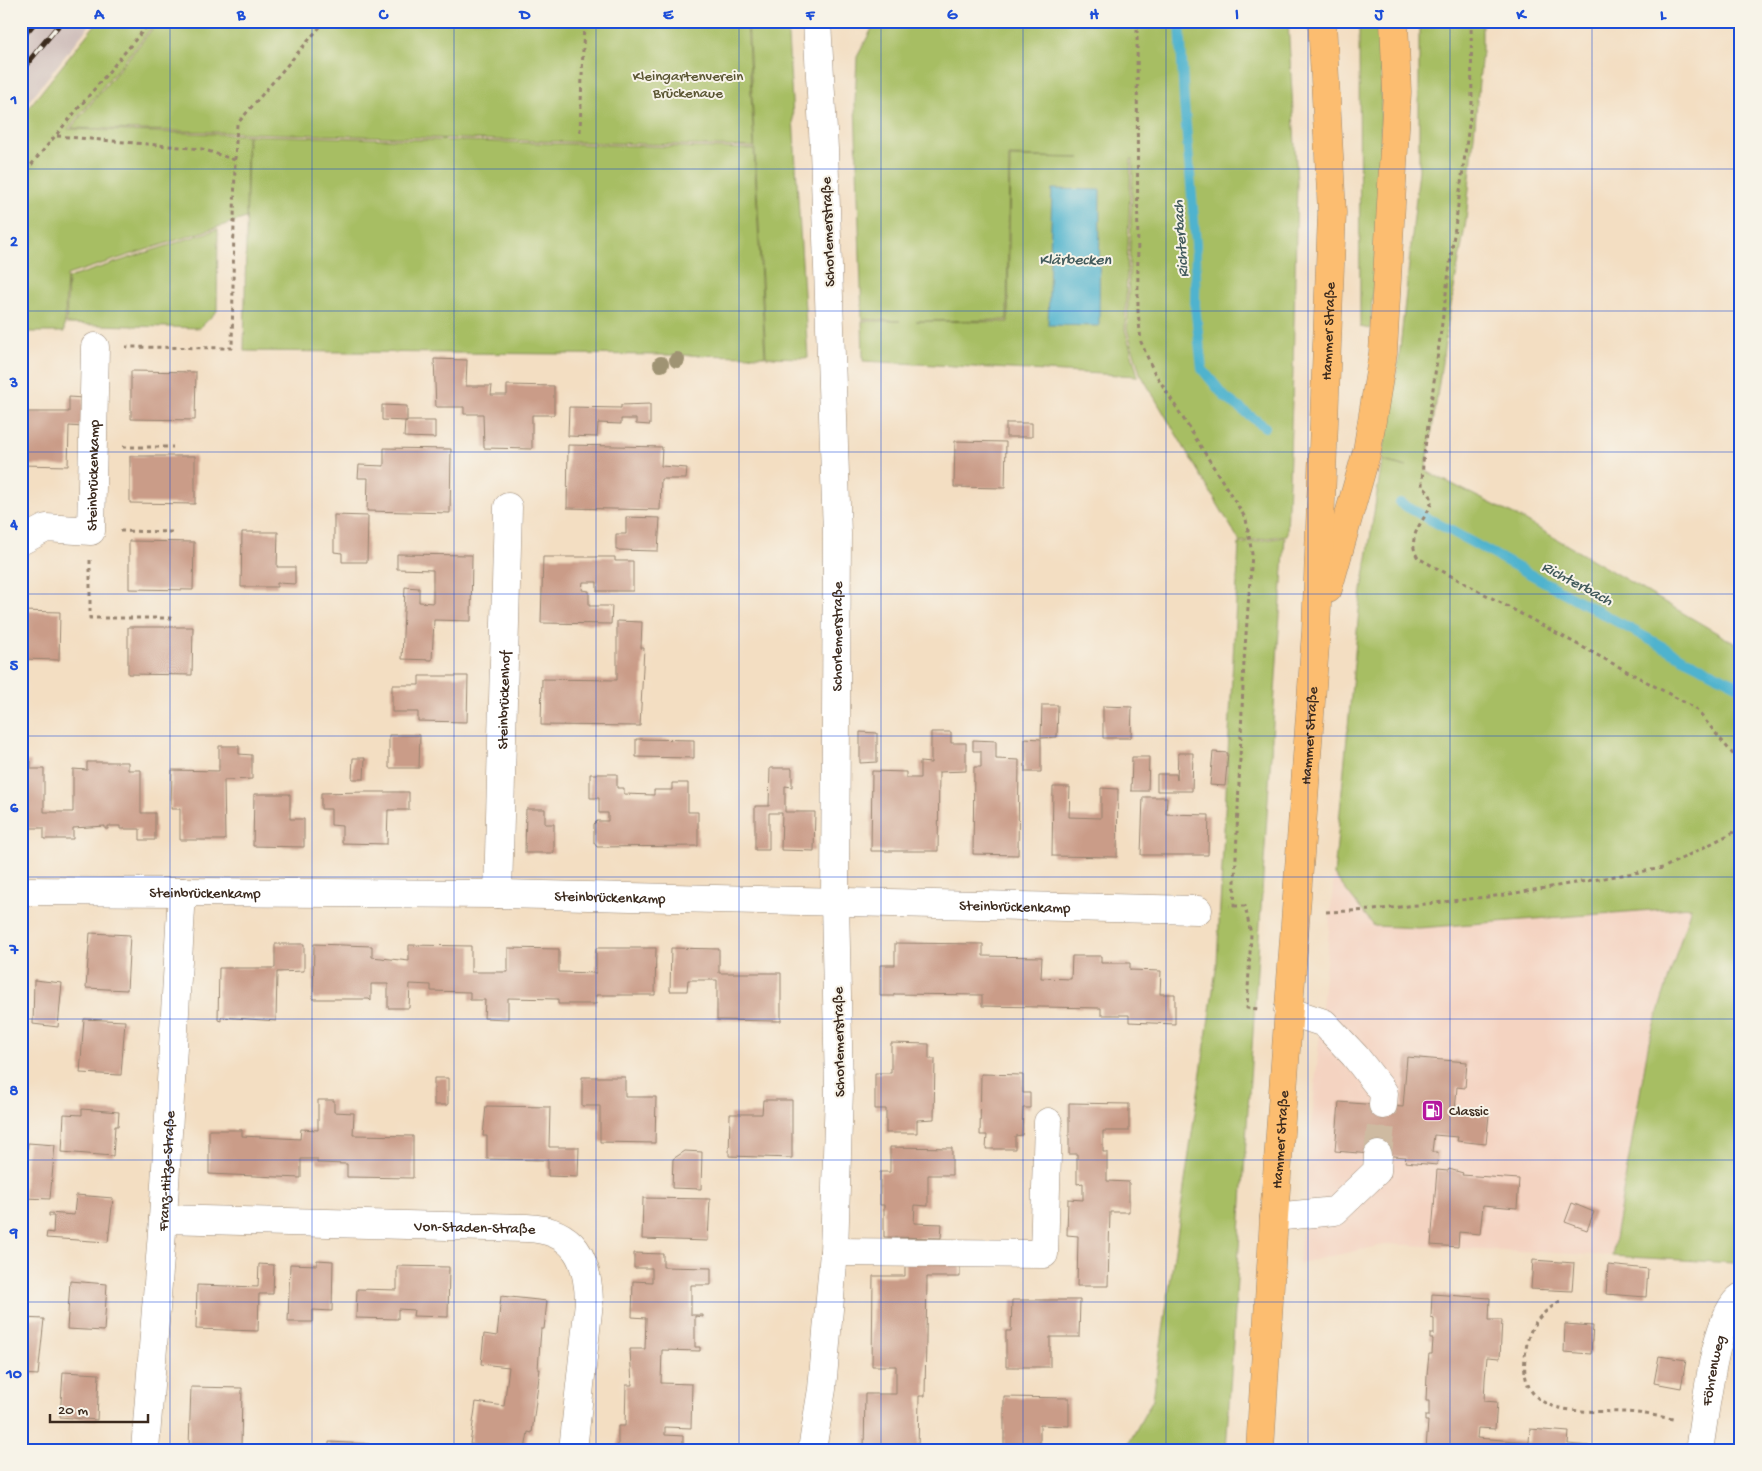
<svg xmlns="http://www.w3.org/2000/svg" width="1762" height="1471" font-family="'Gochi Hand',sans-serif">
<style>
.built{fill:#f4d3c1}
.industrial{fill:#d0c0bc}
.green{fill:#a7be63;stroke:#717440;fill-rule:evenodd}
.water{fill:#4fb3ce;stroke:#456e76}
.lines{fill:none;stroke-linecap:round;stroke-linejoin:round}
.stream{stroke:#4fb3ce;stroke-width:10}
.building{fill:#ca9c88}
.minor-tunnel{stroke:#cebaa1;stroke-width:28;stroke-dasharray:28 14;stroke-linecap:butt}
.minor-casing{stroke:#978470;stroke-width:29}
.major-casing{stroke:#978470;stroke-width:29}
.path{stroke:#978470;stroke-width:3;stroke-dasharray:4 4;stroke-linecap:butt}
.minor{stroke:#fff;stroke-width:28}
.major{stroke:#fcbd6f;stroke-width:28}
.rail-casing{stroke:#3b2a1e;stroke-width:5.5}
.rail{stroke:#f7f3e8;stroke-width:4;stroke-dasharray:11;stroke-linecap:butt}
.tree{fill:#9f9373}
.grid{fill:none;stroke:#1d4ed8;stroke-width:1;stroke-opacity:0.55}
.labels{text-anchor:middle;stroke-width:4;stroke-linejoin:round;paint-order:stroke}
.park-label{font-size:15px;fill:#5b5633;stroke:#f7f3e8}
.street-label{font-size:15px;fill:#3b2a1e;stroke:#f7f3e8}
.poi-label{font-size:15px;fill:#3b2a1e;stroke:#f7f3e8;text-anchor:start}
.water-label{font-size:16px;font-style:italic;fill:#425a5c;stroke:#f7f3e8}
.neatline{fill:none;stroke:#1d4ed8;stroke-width:2}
.grid-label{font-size:16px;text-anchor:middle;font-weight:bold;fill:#1d4ed8}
</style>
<rect width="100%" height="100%" fill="#f7f3e8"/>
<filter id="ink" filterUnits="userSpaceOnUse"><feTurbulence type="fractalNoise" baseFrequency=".02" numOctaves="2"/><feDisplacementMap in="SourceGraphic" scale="10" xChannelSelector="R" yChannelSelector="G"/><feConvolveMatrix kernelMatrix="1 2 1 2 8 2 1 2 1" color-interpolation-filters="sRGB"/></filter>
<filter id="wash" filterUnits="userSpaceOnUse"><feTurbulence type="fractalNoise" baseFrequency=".0096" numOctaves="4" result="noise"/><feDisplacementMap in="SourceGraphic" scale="20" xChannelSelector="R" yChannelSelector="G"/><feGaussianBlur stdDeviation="1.12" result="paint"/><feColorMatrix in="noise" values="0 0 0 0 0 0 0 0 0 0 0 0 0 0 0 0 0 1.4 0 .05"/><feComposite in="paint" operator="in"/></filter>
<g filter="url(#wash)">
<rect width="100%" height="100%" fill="#f3dec2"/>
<path class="built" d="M1334 875 1374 926 1419 928 1692 907 1649 1041 1612 1256 1389 1244 1299 1263Z"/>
<path class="industrial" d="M21 21H93L21 111Z"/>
<path class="green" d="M98 21H157L68 129 247 135 246 218 67 275 64 332H21V117Z
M159 21H747L754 147 71 128Z
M748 21H787L808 358 766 357Z
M876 21H1288L1297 182 1293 373 1287 535 1240 542 1140 373 1127 329 1133 159H1131L1125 329 1138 376 863 361 862 321H900L862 319 855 103 857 57ZM1009 156 1080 158 1010 157 1008 322 916 321 1007 320Z
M1359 21H1382L1380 195 1370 329 1360 327Z
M1419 21H1482V50L1466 221 1448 322 1426 471 1526 521 1741 647V1262L1734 1263 1612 1256 1649 1041 1691 907 1419 928 1374 926 1334 875 1359 610 1382 461 1407 467 1382 460 1399 358 1419 170Z
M248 135 754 149 765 356 244 351Z
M218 229 217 311 200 328 66 324 68 278Z
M1285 537 1226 1450H1125L1153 1399 1217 963 1239 544Z"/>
<path class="water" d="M1052 189 1100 190 1099 326 1048 325Z"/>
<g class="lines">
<path class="stream" d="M1180 21 1184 103 1196 244 1195 305 1202 369 1225 397 1265 427
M1400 503 1687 660 1741 687"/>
</g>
<g id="blocks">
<path class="building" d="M434 359 467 360 466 386H492L491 395H507V385L554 386V415H532V449L484 448 483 414H464V407H436Z
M131 371 196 372 195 420 131 419Z
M69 397 83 398V427L69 426 68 466 21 465V412H69Z
M650 404V425L636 424V419H621V424L598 423 597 437 568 436 569 407 621 408V405Z
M382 405 407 406V421L382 420Z
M405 421H435V438L404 437Z
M1006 423H1032V437H1006Z
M955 441 1006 442 1005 488 954 487Z
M568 445 662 447 661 466 687 468 686 479H661L660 510 567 508Z
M384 448 451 449 450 513 367 511 368 478H358L359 465 384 466Z
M130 456H195V504L130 503Z
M334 515 368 516 367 562H342V553L334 552Z
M626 517 660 518 658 551 616 550V534H626Z
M242 532H278L277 567H295V584L277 583V587H241Z
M129 541 194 542 193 590 129 589Z
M397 554 472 555 471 621 434 620 432 660 402 659 405 587 419 588V602L433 603V570L397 569Z
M543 557H615V561H633V591H597V582H583L582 590 589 591V606H612L611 624 541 623Z
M21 611 60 612 59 660 21 659Z
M617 621 642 622 641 648H644L640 726 541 725 542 679 617 680Z
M128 627H193L192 675 128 674Z
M419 676H468L467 722 418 721V712H392V685H419Z
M1042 705H1058L1057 737 1041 738Z
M1103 706 1132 707 1131 738H1103Z
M860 732 877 733V762L860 763Z
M931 732H951V743H966V771L939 772 938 851H871L872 771 906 772V778H920V762L931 763Z
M389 735H420L419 768H389Z
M1025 738 1041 739V772H1025Z
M636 739 694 740V758L636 757Z
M973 740 996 741V759L1019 760 1018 855 973 854 974 767H981V751H973Z
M219 746H239V754L252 755V779L224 780 225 840H180V809H171L172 770 219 771Z
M1213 752 1228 753 1225 786 1210 785Z
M1178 753H1193L1192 791H1157V774H1176L1177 780Z
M1132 757H1149L1148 791H1131Z
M353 758H365L364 779H352Z
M21 761H31V769H44V812H73V769L87 770V762H128V770H141V813H155V840H140V829H120V826H108V829H105V826L73 828V839H44V828H24L21 825Z
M770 768H792V787L785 786V812H815L814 851 781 850 782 813H769V850H755V806H769Z
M590 774H617V788H624V794L654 795V790H672V783H688V812H698V846L597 847 594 843V824L597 821H608V813H599V798H590Z
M1053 787H1070L1069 817 1101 818V788L1118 789 1117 857 1052 856Z
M365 792H409V810H388L387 844 342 843V826L331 825V809H321V793Z
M254 794H290V819H304V847L253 846Z
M1143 797H1167L1166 814 1209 815 1208 855H1141Z
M526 809H545V824H554V853H525Z
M90 933 130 935 127 990 86 988Z
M895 943 983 944V956L1042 957 1041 978 1071 979 1072 956H1101V963H1130V970L1161 971 1160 994H1175V1024L1129 1022V1015H1101V1008L982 1006V995L894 994V996H880V965H895Z
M275 944H304V971L277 972 276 1021 221 1017V1021L218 1020 219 968H275Z
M314 944 372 946V957L409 961V945L471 946V972H508V948L559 949V972L596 973V948H656L655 995H596V1004H558V999L508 998V1019L484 1018 485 1000H470V992L431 991V985L410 984 409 1008H388V984H371V1001L369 999H313Z
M671 948 719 949V973H781V1021L717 1020V980H688L687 991H670Z
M34 980 62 983 58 1027 33 1024Z
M84 1019 125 1021 121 1075 80 1073Z
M891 1043 929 1044V1059H935L934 1119 917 1120V1133H886V1109H875V1073H891Z
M1407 1057 1467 1062 1465 1088 1457 1087 1455 1112 1489 1115 1486 1144 1457 1141 1458 1137 1434 1135 1432 1152H1438L1437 1165 1405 1162 1406 1157 1335 1151 1339 1102 1403 1107Z
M981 1074 1023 1075V1093H1030V1108H1023L1022 1135 1015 1136V1149H986L987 1135H980Z
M582 1077H625V1097H656L655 1143 600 1142V1106H582Z
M434 1078H448V1105H434Z
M318 1100H334V1112L354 1113 353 1135 413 1136V1178L347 1177V1164L317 1163V1159H301V1178L209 1174V1130H242V1136L300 1139 301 1129 318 1130Z
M763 1100H792V1158L729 1156 730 1114H762Z
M1069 1103 1129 1104V1131H1103V1152H1107V1181L1129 1182V1212H1110L1108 1286H1077L1078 1236 1067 1235 1068 1199 1083 1200V1183L1077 1184V1154H1069Z
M486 1106 550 1107 549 1147H579L578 1177 548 1176V1160L487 1159V1136H483Z
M82 1109 119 1112 118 1126H115L113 1156 62 1152 64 1114 82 1115Z
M28 1143 55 1145 50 1199 24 1198Z
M890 1147 952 1148V1175H928V1206L915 1205 914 1223 942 1224 941 1238 884 1237V1205H880V1172H890Z
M685 1151 702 1152 701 1189 672 1188 673 1159Z
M1449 1169 1463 1173 1462 1175 1519 1179 1517 1208 1483 1205 1480 1234 1459 1232 1458 1247 1431 1245 1437 1170 1448 1171Z
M76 1195 113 1198 108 1242 46 1238 47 1232 53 1233 54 1216H49V1213L74 1215Z
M643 1198 710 1199 708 1241 642 1239Z
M1572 1203 1594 1212 1587 1230 1565 1222Z
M634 1253 663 1254V1267L711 1268V1285H691V1315H703V1317L695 1316V1347H700V1351L662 1350 661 1383 692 1384 691 1428 665 1427V1435L683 1436V1450H618V1426H625L626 1385H632L630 1349H645L646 1318 632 1317 633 1281 652 1282V1268H634Z
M317 1260 333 1261 332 1311 313 1310V1322H288L290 1264 317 1265Z
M1533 1260 1574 1263 1572 1291 1531 1289Z
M905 1262H960V1277H927L925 1396H919L918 1450H864L865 1394H896V1366H872L873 1276H905Z
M259 1264 274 1265 273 1294H259L258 1331 196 1329 197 1285 258 1287Z
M1608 1265 1648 1269 1646 1297 1606 1294Z
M397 1266 449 1267 448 1317 413 1316 414 1310 398 1309V1319L356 1318 357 1289 397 1290Z
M70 1281 107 1284 104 1331 67 1329Z
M1432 1294 1490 1298 1489 1320H1502L1500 1358 1487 1357 1485 1379 1484 1401 1497 1402 1495 1429 1478 1428 1477 1438 1529 1442 1530 1429 1569 1432 1568 1444 1589 1446V1450H1426L1428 1421H1425V1416H1429V1401H1426L1427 1375 1429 1354H1432L1433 1339H1430V1334H1434V1319L1431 1318Z
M501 1296 547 1301 544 1329H541L538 1369H540L532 1433 528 1432 525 1450H478L479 1445 470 1444 476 1402 504 1406 509 1367 481 1364 484 1334 497 1336Z
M1012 1300H1080L1079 1337H1050V1367H1006V1331H1011Z
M21 1318 44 1319 38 1375 21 1374Z
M1565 1324 1593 1326 1591 1354 1564 1352Z
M1659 1356 1686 1360 1681 1388 1654 1383Z
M63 1372 99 1374 97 1420 60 1417Z
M191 1387 242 1388 241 1449 199 1450 189 1447Z
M1004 1397 1069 1398V1426L1040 1425V1450H1004Z
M329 1442 369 1444V1450H329Z"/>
</g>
</g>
<g filter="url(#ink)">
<use href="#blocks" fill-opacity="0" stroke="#978470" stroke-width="1"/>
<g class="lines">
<path class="minor-tunnel" d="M1378 1155 1383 1105"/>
<defs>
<g id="minor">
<path id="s1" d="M21 541 46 528 91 531 95 347"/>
<path id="s2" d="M21 891 498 894 1198 910"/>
<path id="s3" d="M498 894 508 507"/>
<path d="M1288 1011 1324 1023 1355 1056 1384 1093 1383 1105"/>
<path d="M1274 1217 1335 1211 1377 1171 1378 1155"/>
<path id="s4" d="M163 1219 527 1228C575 1230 588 1259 589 1302L573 1450"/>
<path d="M834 1252 1044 1254 1048 1122"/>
<path id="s5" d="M145 1450 163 1219 182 892"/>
<path id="s6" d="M812 1450 822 1389 834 1252 839 1090 835 901 837 534 824 149 817 21"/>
<path id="s7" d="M1699 1450C1705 1417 1714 1314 1741 1297"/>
</g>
<g id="major">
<path d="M1328 589 1367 451 1383 353 1397 92 1394 21"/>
<path id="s8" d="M1260 1450 1274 1217 1316 631 1332 213 1322 21"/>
</g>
</defs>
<use href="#minor" class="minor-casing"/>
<use href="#major" class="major-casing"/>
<path class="path" d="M1137 21 1138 311 1141 342 1153 370 1246 519 1252 554 1244 661 1234 906H1229
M1471 21 1472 103 1423 462 1422 486C1425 489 1429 492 1430 495 1439 511 1401 531 1418 558L1695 708 1741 764
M580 132 584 21
M57 136 202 149 235 160 232 348 126 347
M235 160 237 124 325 21
M21 177 151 21
M123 447H173
M120 531 172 532
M90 560V618H173
M1234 906H1245L1251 934 1247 1008 1259 1009
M1326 912 1373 910 1504 895 1663 868 1734 832 1741 819
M1560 1301C1536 1317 1528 1327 1525 1357 1519 1419 1580 1410 1623 1412 1639 1412 1656 1416 1673 1419"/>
<use href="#minor" class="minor"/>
<use href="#major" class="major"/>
<defs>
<path id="rail" d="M21 39 36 21
M21 71 62 21"/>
</defs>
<use href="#rail" class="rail-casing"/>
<use href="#rail" class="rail"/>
</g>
<g class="tree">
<circle cx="677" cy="360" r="8"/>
<circle cx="661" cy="364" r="8"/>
</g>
</g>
<path class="grid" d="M170 21V1450M312 21V1450M454 21V1450M596 21V1450M739 21V1450M881 21V1450M1023 21V1450M1166 21V1450M1308 21V1450M1450 21V1450M1592 21V1450M21 169H1741M21 311H1741M21 452H1741M21 594H1741M21 736H1741M21 877H1741M21 1019H1741M21 1160H1741M21 1302H1741"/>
<defs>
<symbol id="fuel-square" viewBox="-11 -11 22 22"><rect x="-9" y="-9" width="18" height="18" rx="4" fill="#b5179e" stroke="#f7f3e8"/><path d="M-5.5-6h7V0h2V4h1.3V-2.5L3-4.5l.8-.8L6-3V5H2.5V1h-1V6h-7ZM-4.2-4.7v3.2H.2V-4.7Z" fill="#fff"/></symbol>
</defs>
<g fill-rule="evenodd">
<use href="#fuel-square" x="1420" y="1098" width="25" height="25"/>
</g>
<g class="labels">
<g class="park-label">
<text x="688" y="80">Kleingartenverein<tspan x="688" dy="17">Brückenaue</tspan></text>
</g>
<g class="street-label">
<text transform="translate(827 232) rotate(-92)" y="5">Schorlemerstraße</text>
<text dy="5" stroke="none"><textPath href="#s8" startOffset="1121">Hammer Straße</textPath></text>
<text dy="5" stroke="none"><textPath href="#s1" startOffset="129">Steinbrückenkamp</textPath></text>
<text dy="5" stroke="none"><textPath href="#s6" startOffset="815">Schorlemerstraße</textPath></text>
<text dy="5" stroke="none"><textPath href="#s3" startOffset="194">Steinbrückenhof</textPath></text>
<text dy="5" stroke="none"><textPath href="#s8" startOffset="716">Hammer Straße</textPath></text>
<text dy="5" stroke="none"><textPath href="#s2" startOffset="184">Steinbrückenkamp</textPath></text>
<text dy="5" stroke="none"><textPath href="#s2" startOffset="589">Steinbrückenkamp</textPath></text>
<text dy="5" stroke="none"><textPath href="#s2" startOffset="994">Steinbrückenkamp</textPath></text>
<text transform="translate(838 1042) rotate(-91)" y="5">Schorlemerstraße</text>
<text dy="5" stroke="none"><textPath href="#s8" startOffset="311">Hammer Straße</textPath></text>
<text dy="5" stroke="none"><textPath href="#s5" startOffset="280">Franz-Hitze-Straße</textPath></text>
<text dy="5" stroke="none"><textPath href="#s4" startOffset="312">Von-Staden-Straße</textPath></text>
<text dy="5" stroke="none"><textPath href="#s7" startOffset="81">Föhrenweg</textPath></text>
</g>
<g class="poi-label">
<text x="1449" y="1115">Classic</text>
</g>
<g class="water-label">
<text transform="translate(1179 239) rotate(-94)" y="6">Richterbach</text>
<text x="1075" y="264">Klärbecken</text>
<text transform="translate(1578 582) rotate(28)" y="6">Richterbach</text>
</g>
</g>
<rect width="1762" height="1471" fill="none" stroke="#f7f3e8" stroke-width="55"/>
<path d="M50 1414v8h98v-8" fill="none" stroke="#3b2a1e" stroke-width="2.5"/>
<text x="58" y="1414" font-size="15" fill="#3b2a1e" stroke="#f7f3e8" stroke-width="4" paint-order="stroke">20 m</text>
<rect x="28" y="28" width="1706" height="1416" class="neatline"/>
<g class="grid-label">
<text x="99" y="19">A</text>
<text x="241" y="19">B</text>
<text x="383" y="19">C</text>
<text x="525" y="19">D</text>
<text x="668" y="19">E</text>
<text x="810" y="19">F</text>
<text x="952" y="19">G</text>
<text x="1094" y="19">H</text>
<text x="1237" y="19">I</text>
<text x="1379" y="19">J</text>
<text x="1521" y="19">K</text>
<text x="1663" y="19">L</text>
<text x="14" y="104">1</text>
<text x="14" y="246">2</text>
<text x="14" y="387">3</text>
<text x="14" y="529">4</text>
<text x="14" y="670">5</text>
<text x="14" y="812">6</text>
<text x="14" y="954">7</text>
<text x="14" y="1095">8</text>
<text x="14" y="1237">9</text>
<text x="14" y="1378">10</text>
</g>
</svg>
